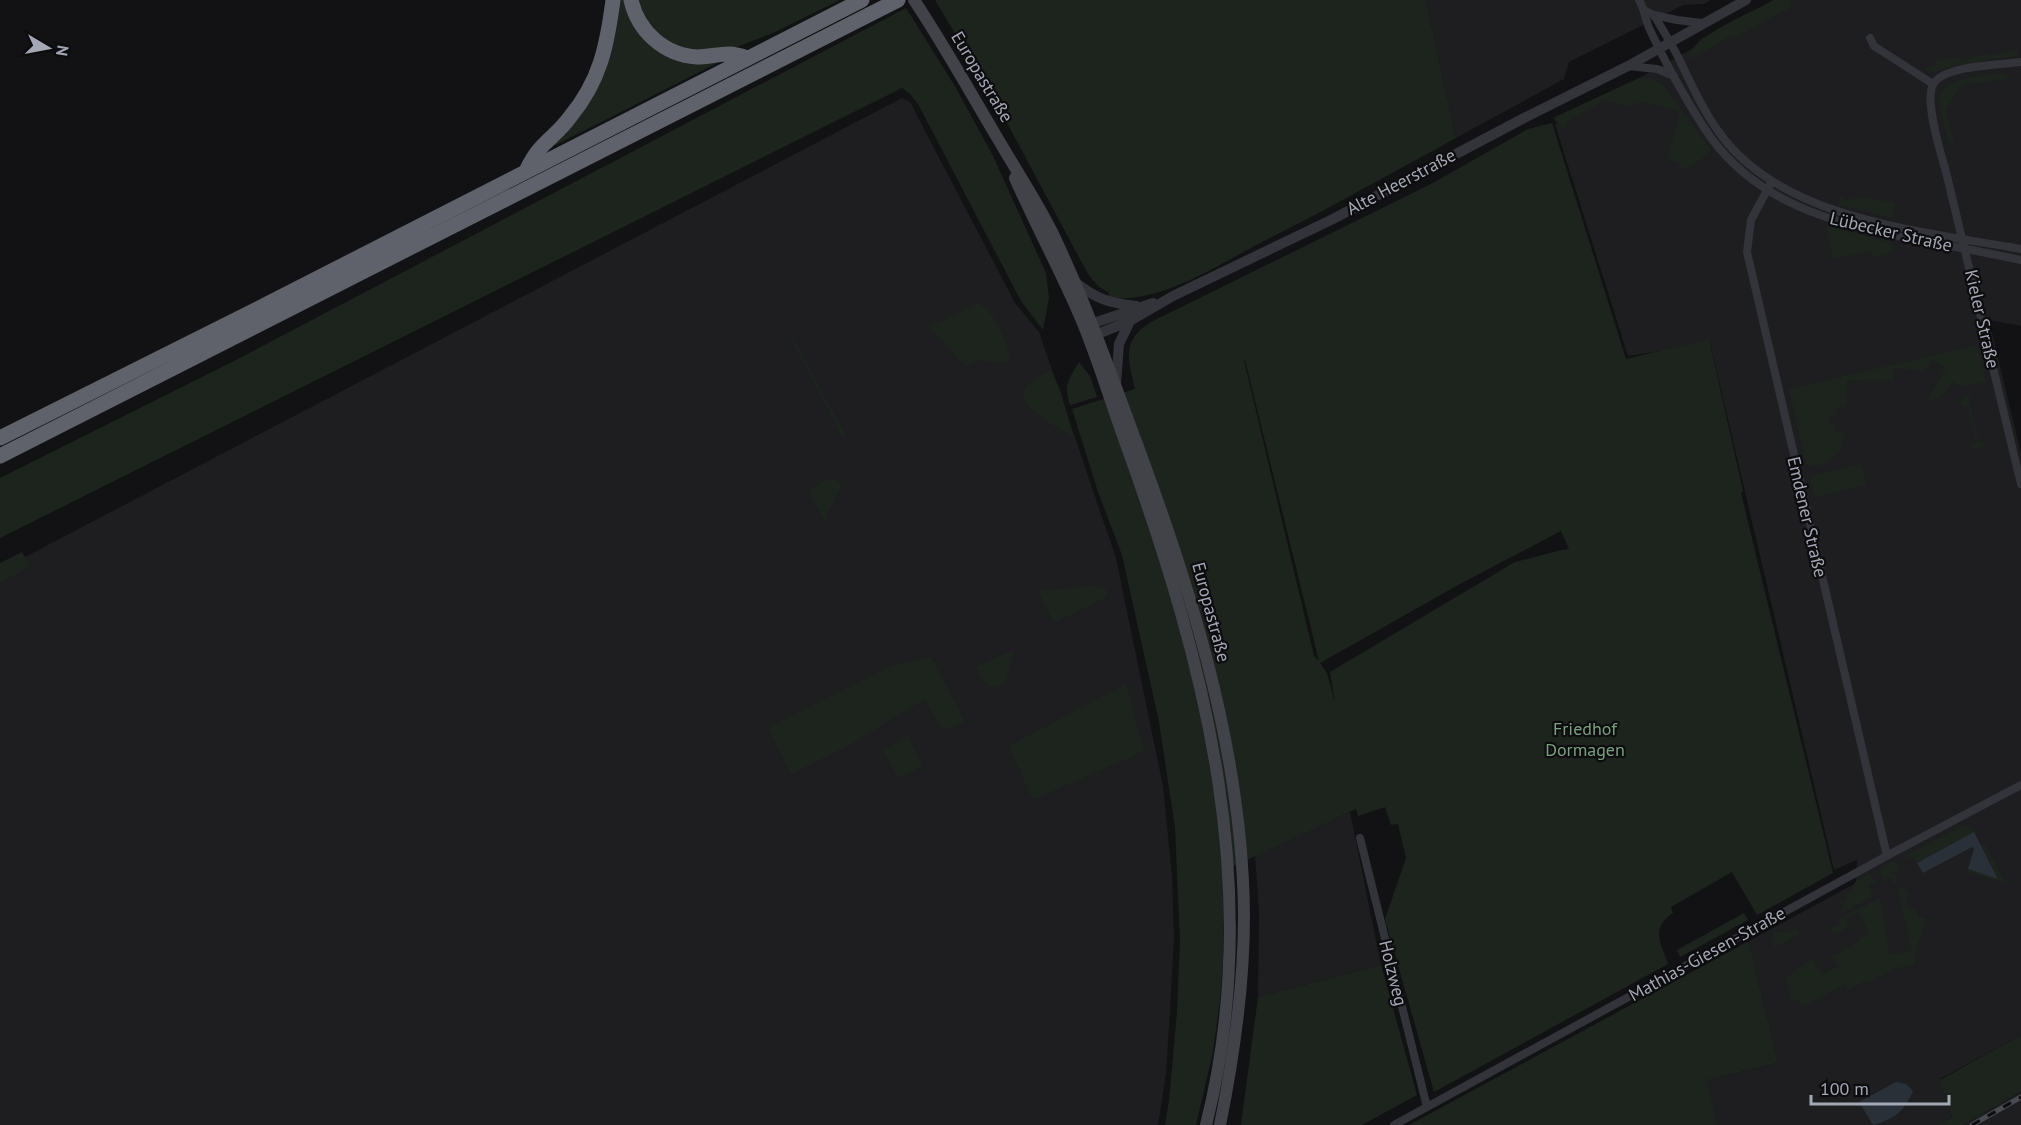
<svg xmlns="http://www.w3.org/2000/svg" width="2021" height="1125" font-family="'PT Sans',sans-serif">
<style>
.built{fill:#1e1e21}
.green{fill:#1d241e;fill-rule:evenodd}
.water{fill:#293038}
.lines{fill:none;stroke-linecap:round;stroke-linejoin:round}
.minor{stroke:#333439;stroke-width:8}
.tertiary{stroke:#333439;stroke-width:10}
.secondary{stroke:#414349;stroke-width:12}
.motorway{stroke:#5f626a;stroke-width:15}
.rail-casing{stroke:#484a50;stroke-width:5}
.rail{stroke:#0d0d0f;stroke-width:3;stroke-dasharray:9;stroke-linecap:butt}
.labels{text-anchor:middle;stroke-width:4.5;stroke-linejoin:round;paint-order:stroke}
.street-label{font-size:18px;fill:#a4a8b5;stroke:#0d0d0f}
.park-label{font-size:18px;fill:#7aa07f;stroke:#0d0d0f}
</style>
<rect width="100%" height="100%" fill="#121214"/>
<path class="built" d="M1426 0H1711L1704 4 1683 5 1569 62 1564 79 1456 138Z
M1774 0H2021V326L1989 320 2021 454V1035L1940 1079 1952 1117 1938 1125H1717L1706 1080 1778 1063 1749 941 1856 883 1857 860 1834 870 1710 343 1628 356 1555 124 1692 49 1701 39Z
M902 98 910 102 1015 303 1039 332 1116 558 1163 786 1172 876 1174 938 1170 1010 1166 1074 1158 1125H0V570Z
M1350 812 1381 965 1258 997 1259 911 1255 854Z
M2021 1091V1125H1963Z"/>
<path class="green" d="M619 0H626L646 38 723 60 548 149 589 101Z
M635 0H840L773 33 729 50H678L653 33Z
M935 0H1426L1456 138C1392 173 1328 209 1262 242 1218 265 1160 304 1109 298V293L1098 286 1088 274 992 95Z
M1774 0H1789L1793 6 1741 34 1735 37 1733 35 1690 59 1689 55C1698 34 1752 12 1774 0Z
M906 8 956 88 993 156 1046 273 1049 298 1043 330 1021 301 918 104 910 94 902 88 0 538V478L232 362Z
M2017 50 2018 56 1952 66 1934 72 1924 69 1936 65V60L1958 57 1960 62 1979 56Z
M2007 73 2008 79 1964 85 1959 88 1946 110 1954 142 1948 143 1939 102C1942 74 1985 76 2007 73Z
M1639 78H1651L1664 86 1711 150C1701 160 1694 167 1679 169L1680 163 1667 159 1680 113 1678 111 1643 102 1632 104 1631 108 1605 100 1568 121 1566 128 1564 130 1553 118Z
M1552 123 1626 359 1709 339 1743 491 1741 493 1833 873 1757 915 1732 872 1671 907 1673 913C1650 928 1661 943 1668 964L1434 1092 1385 919 1406 858 1398 824 1391 825 1385 807 1358 816 1356 809 1223 871V961L1220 1001 1213 1052 1196 1125H1165L1169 1101 1177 1012 1180 941 1175 827 1159 722 1122 555 1098 492 1072 409 1135 389C1128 359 1121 341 1151 322L1431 184 1528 129ZM1244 360H1245L1319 661 1314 656ZM1561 531 1569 549 1561 550 1515 562 1330 672 1335 703 1327 673 1320 663 1460 584Z
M1840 197 1846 200 1864 197 1895 203 1892 218 1838 204Z
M1826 226 1892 243 1894 248 1890 254 1873 257 1871 251 1834 259Z
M979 303C995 313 1004 337 1010 355L1007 361 999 363 981 360 965 366 928 326 938 323Z
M793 338 846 436 843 438 791 339Z
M1977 345 1986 382 1962 387 1952 381 1942 397 1927 401 1946 368 1932 359 1924 371 1894 368V381L1847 380 1846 407H1836V416L1829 415V424L1835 425V432L1845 433C1844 451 1826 472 1806 464L1789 389Z
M1079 362 1090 376 1097 397 1070 405C1063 385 1069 379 1079 362Z
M1051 370 1060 390 1074 438C1062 429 1017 408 1024 390 1028 381 1043 375 1051 370Z
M1971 393 1974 397 1969 395 1968 398 1978 441 1986 443 1984 447 1974 449 1970 443 1975 444 1976 441 1968 406 1961 405V402L1965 395Z
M1861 464 1866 485 1815 498 1810 480 1814 475Z
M825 480H834L842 484C837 498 829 507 825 522L810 495 812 488Z
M22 552 30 566 0 583V563Z
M1092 586C1099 587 1106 587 1108 594L1105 598 1054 623 1038 591Z
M1015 649 1005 682 1000 687C986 689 982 679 976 667Z
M931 657 965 721 943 731 925 699 851 744 791 774 769 730 770 727 894 665Z
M1126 684 1144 751 1033 800 1009 746Z
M908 737 923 766 898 778 883 750Z
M1964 825 1976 828 1973 829 1974 832 1917 863 1922 874 1913 856 1907 859V855L1910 853Z
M1985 844 2007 884 1968 872V869L1998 878 1981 846Z
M1893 861 1897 863 1900 869 1894 872 1898 882 1894 885 1892 878 1884 879 1880 871 1881 868Z
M1869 874 1877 883 1869 884 1872 897 1841 913 1848 894 1852 891 1855 882Z
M1902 887 1909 891 1905 907 1917 911V916L1926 919 1914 956 1915 964 1893 969 1869 983 1867 980 1848 990 1845 984 1802 1007 1798 1000 1791 1001 1786 978 1812 958 1822 975 1838 967 1832 956 1860 941 1859 939 1869 933 1858 912 1845 919 1849 927 1834 934 1831 928 1841 925 1839 919 1880 898 1890 955 1912 950 1898 890Z
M1744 913 1748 920 1680 957 1677 950Z
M1797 928 1800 934 1774 947 1772 937 1774 932H1789Z
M1749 941 1782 1080 1777 1063 1707 1080 1717 1125H1409Z
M1381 965 1417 1095 1362 1125H1241L1258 997Z
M2021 1035V1091L1963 1125H1938L1952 1117 1940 1080Z"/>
<path class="water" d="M1974 832 1998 879 1968 869 1974 849 1972 847 1923 873 1917 863Z
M1896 1082 1906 1084 1913 1091C1903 1113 1896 1118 1873 1125L1859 1102Z"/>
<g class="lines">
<path class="minor" d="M1639 0C1645 10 1645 20 1650 30 1665 62 1683 95 1703 126 1751 203 1835 224 1918 240 1952 246 1987 253 2021 260
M1644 10 1654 15C1662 29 1672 44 1679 59 1692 85 1703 111 1721 135 1785 221 1923 231 2021 249
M1654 15 1677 20 1702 23
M1870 38 1874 46 1933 84
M2021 62C2000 65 1946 65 1934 83 1923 98 1941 154 1946 172 1971 276 1996 380 2021 484
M1628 66 1657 69 1674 76
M1772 181 1751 220 1747 252 1887 856
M1360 838 1427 1107
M1394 1125 1894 852 2021 785"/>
<path class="tertiary" d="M1075 282C1096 299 1109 303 1136 306
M1085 326 1153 303
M1090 337 1130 321 1173 296 1333 219 1526 117 1628 66 1746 0
M1116 384 1119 344 1130 321"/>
<path class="secondary" d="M914 0C944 45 970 92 998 139 1016 170 1036 200 1052 232 1087 305 1113 380 1141 455 1195 601 1243 760 1244 916 1244 987 1234 1056 1220 1125
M1015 178C1036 226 1062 273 1082 321 1099 362 1112 406 1127 447 1206 667 1265 892 1206 1125"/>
<path class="motorway" d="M631 0C638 31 664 55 697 57 708 57 718 54 729 54 735 54 742 56 747 58
M526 171C529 165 533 157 538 151 548 139 561 130 570 117 600 81 607 46 613 0
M0 438 269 303 862 0
M0 456 898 0"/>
<defs>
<path id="rail" d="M1972 1125 2021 1097"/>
</defs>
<use href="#rail" class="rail-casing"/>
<use href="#rail" class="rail"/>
</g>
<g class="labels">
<g class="street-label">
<text transform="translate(982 77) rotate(59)" y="6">Europastraße</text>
<text transform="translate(1401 182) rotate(-28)" y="6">Alte Heerstraße</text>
<text transform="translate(1891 232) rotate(13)" y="6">Lübecker Straße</text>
<text transform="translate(1982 319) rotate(77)" y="6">Kieler Straße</text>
<text transform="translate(1807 517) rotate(77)" y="6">Emdener Straße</text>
<text transform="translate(1211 612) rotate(75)" y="6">Europastraße</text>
<text transform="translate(1707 954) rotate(-29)" y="6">Mathias-Giesen-Straße</text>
<text transform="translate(1393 973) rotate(76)" y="6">Holzweg</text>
</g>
<g class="park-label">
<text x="1585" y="735">Friedhof<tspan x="1585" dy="21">Dormagen</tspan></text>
</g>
</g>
<g transform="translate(48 48) rotate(100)" stroke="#0d0d0f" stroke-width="4.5" paint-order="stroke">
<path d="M0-4.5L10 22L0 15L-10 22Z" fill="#a4a8b5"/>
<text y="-9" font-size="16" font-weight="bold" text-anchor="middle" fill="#a4a8b5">N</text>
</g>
<path d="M1811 1095v9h138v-9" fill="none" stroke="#a4a8b5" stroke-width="3"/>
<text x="1820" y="1095" font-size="18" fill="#a4a8b5" stroke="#0d0d0f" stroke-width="4.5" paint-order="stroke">100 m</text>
</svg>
